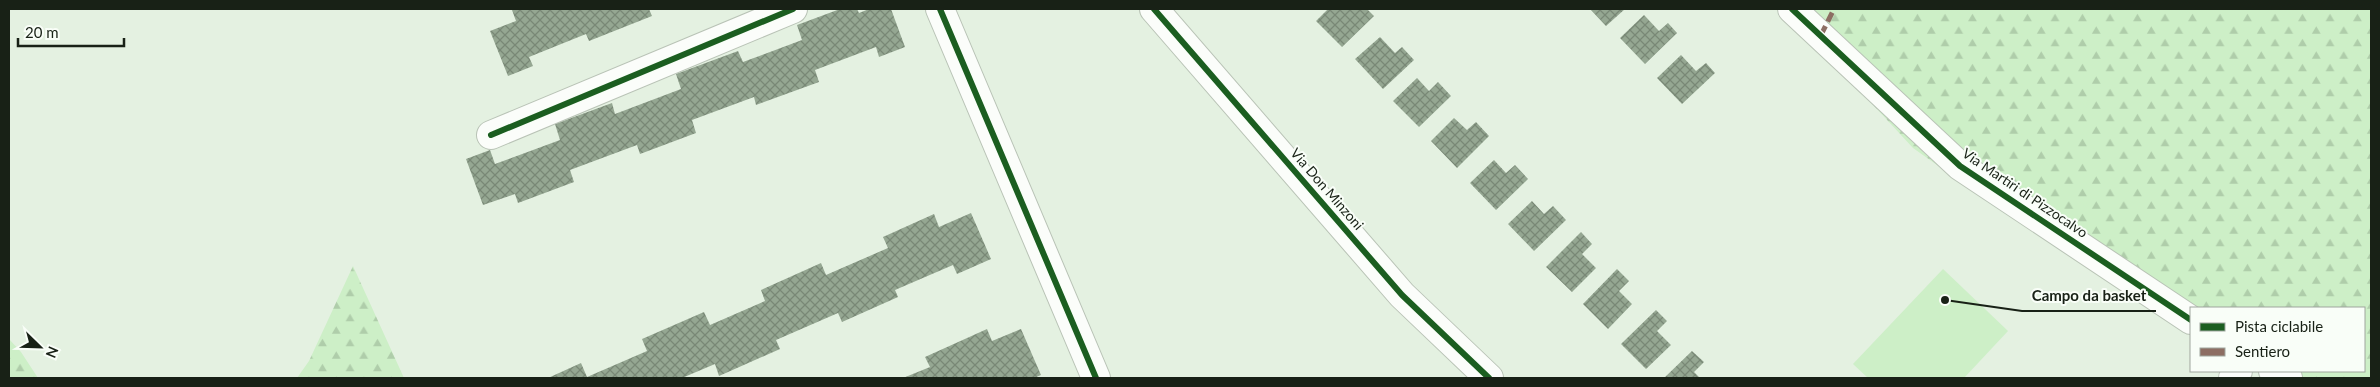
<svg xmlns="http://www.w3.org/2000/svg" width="2380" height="387" font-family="Lato,sans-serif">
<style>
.green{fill:#cdefc7}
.forest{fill:url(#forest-firs)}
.building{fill:url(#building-cross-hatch)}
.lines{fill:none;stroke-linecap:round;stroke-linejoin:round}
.minor-casing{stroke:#b9c3b6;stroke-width:30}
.minor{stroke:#fbfdfa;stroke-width:28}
.quiet{stroke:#8d6e63;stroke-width:5;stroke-dasharray:10 5;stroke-linecap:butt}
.cycleway-casing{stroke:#f9fef8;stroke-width:9}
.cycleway{stroke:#1b5e20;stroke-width:6}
.labels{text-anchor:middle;stroke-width:4;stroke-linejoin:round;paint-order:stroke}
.street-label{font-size:14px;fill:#182116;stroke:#f9fef8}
.leader{fill:none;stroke:#182116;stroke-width:2}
.callout-dot{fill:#182116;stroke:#f9fef8;stroke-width:2}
.callout-label{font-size:15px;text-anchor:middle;font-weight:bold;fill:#182116;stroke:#f9fef8;stroke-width:4;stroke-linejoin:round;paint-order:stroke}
</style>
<defs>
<pattern id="forest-firs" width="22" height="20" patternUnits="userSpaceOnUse" patternTransform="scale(1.25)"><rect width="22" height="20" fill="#cdefc7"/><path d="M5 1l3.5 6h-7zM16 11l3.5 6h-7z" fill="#afcdaa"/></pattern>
<pattern id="building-cross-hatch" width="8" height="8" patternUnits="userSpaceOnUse" patternTransform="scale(1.25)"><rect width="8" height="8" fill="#95a792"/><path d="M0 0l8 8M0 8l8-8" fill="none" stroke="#798876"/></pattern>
</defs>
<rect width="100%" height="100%" fill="#e4f1e1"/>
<path class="green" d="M1943 269 2008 331 1964 378H1868L1853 364Z"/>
<path class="forest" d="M1793 9H2371V378H2283L2270 371H2364V308H2163L2006 214 1913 148 1826 54Z
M353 266 404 378H297L309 361Z
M9 339 21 352 38 378H9Z"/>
<path class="building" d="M514 9H649L652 16 589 41 586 34 529 57 533 66 508 76 490 31 516 21 512 10Z
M840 9H857L859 13 869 9H891L905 47 879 57 876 47 815 70 819 82 756 105 754 97 692 120 696 133 640 154 637 145 570 170 574 182 518 203 515 194 483 205 466 159 490 150 495 164 560 140 555 124 612 103 615 114 681 89 676 74 738 51 743 62 802 40 797 25Z
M1328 9 1352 10 1367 9 1374 16 1342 47 1316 21Z
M1590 9H1625L1606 26Z
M1644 15 1659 31 1668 23 1677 33 1645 64 1620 38Z
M1380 37 1395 53 1402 47 1414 60 1383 89 1355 59Z
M1681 55 1696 71 1706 63 1715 73 1682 104 1657 78Z
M1417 78 1429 91 1438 82 1451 96 1419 127 1393 101Z
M1454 118 1467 130 1476 122 1489 136 1457 168 1431 141Z
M1494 160 1506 173 1515 165 1528 179 1496 210 1470 183Z
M1532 201 1544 214 1553 206 1566 220 1534 251 1508 224Z
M971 213 991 259 957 274 953 265 895 290 898 297 842 322 838 313 776 340 780 349 719 376 715 364 682 378H548L581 363 587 377 647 351 642 339 704 312 710 325 765 301 761 290 821 263 826 275 888 248 883 237 934 214 939 227Z
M1581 232 1592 244 1582 254 1596 268 1572 292 1546 267Z
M1617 269 1629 281 1619 291 1632 304 1608 329 1583 304Z
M1656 310 1667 321 1657 331 1671 345 1646 369 1621 344Z
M987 329 992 341 1021 329 1041 375 1034 378H903L930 367 925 357Z
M1692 351 1704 362 1694 372 1700 378H1664Z"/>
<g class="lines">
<defs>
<path id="minor" d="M940 9 1096 378
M1154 9 1402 295 1489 378
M1792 9 1960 166 2191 320
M491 135 793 9
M2273 371 2288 378
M2233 378 2238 371"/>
</defs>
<use href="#minor" class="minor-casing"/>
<use href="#minor" class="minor"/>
<path class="quiet" d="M1821 35 1834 9"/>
<defs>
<path id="cycleway" d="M940 9 1096 378
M1154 9 1402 295 1489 378
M1792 9 1960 166 2191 320
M491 135 793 9"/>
</defs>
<use href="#cycleway" class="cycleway-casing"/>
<use href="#cycleway" class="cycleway"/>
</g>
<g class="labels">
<g class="street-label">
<text transform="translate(1327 189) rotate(49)" y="5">Via Don Minzoni</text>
<text transform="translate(2025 193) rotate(34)" y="5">Via Martiri di Pizzocalvo</text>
</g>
</g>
<path class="leader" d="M1945 300L2022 311H2156"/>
<circle class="callout-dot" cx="1945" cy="300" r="5"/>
<g class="callout-label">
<text x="2089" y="301">Campo da basket</text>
</g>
<rect width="2380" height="387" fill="none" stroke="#182116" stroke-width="20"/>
<rect x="2190" y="307" width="175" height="65" fill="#f9fef8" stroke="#9fa69e"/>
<rect x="2200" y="323" width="25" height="8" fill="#1b5e20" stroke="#9fa69e"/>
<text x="2235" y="332" font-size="15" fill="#182116">Pista ciclabile</text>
<rect x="2200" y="348" width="25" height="8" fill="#8d6e63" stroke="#9fa69e"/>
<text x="2235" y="357" font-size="15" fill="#182116">Sentiero</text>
<g transform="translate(40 347) rotate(113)" stroke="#f9fef8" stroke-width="4" paint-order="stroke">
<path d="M0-4L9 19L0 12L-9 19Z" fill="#182116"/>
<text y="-8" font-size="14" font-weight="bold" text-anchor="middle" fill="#182116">N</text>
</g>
<path d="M18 38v8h106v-8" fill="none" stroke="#182116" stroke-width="2.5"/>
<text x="25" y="38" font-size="15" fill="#182116" stroke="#f9fef8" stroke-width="4" paint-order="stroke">20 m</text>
</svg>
